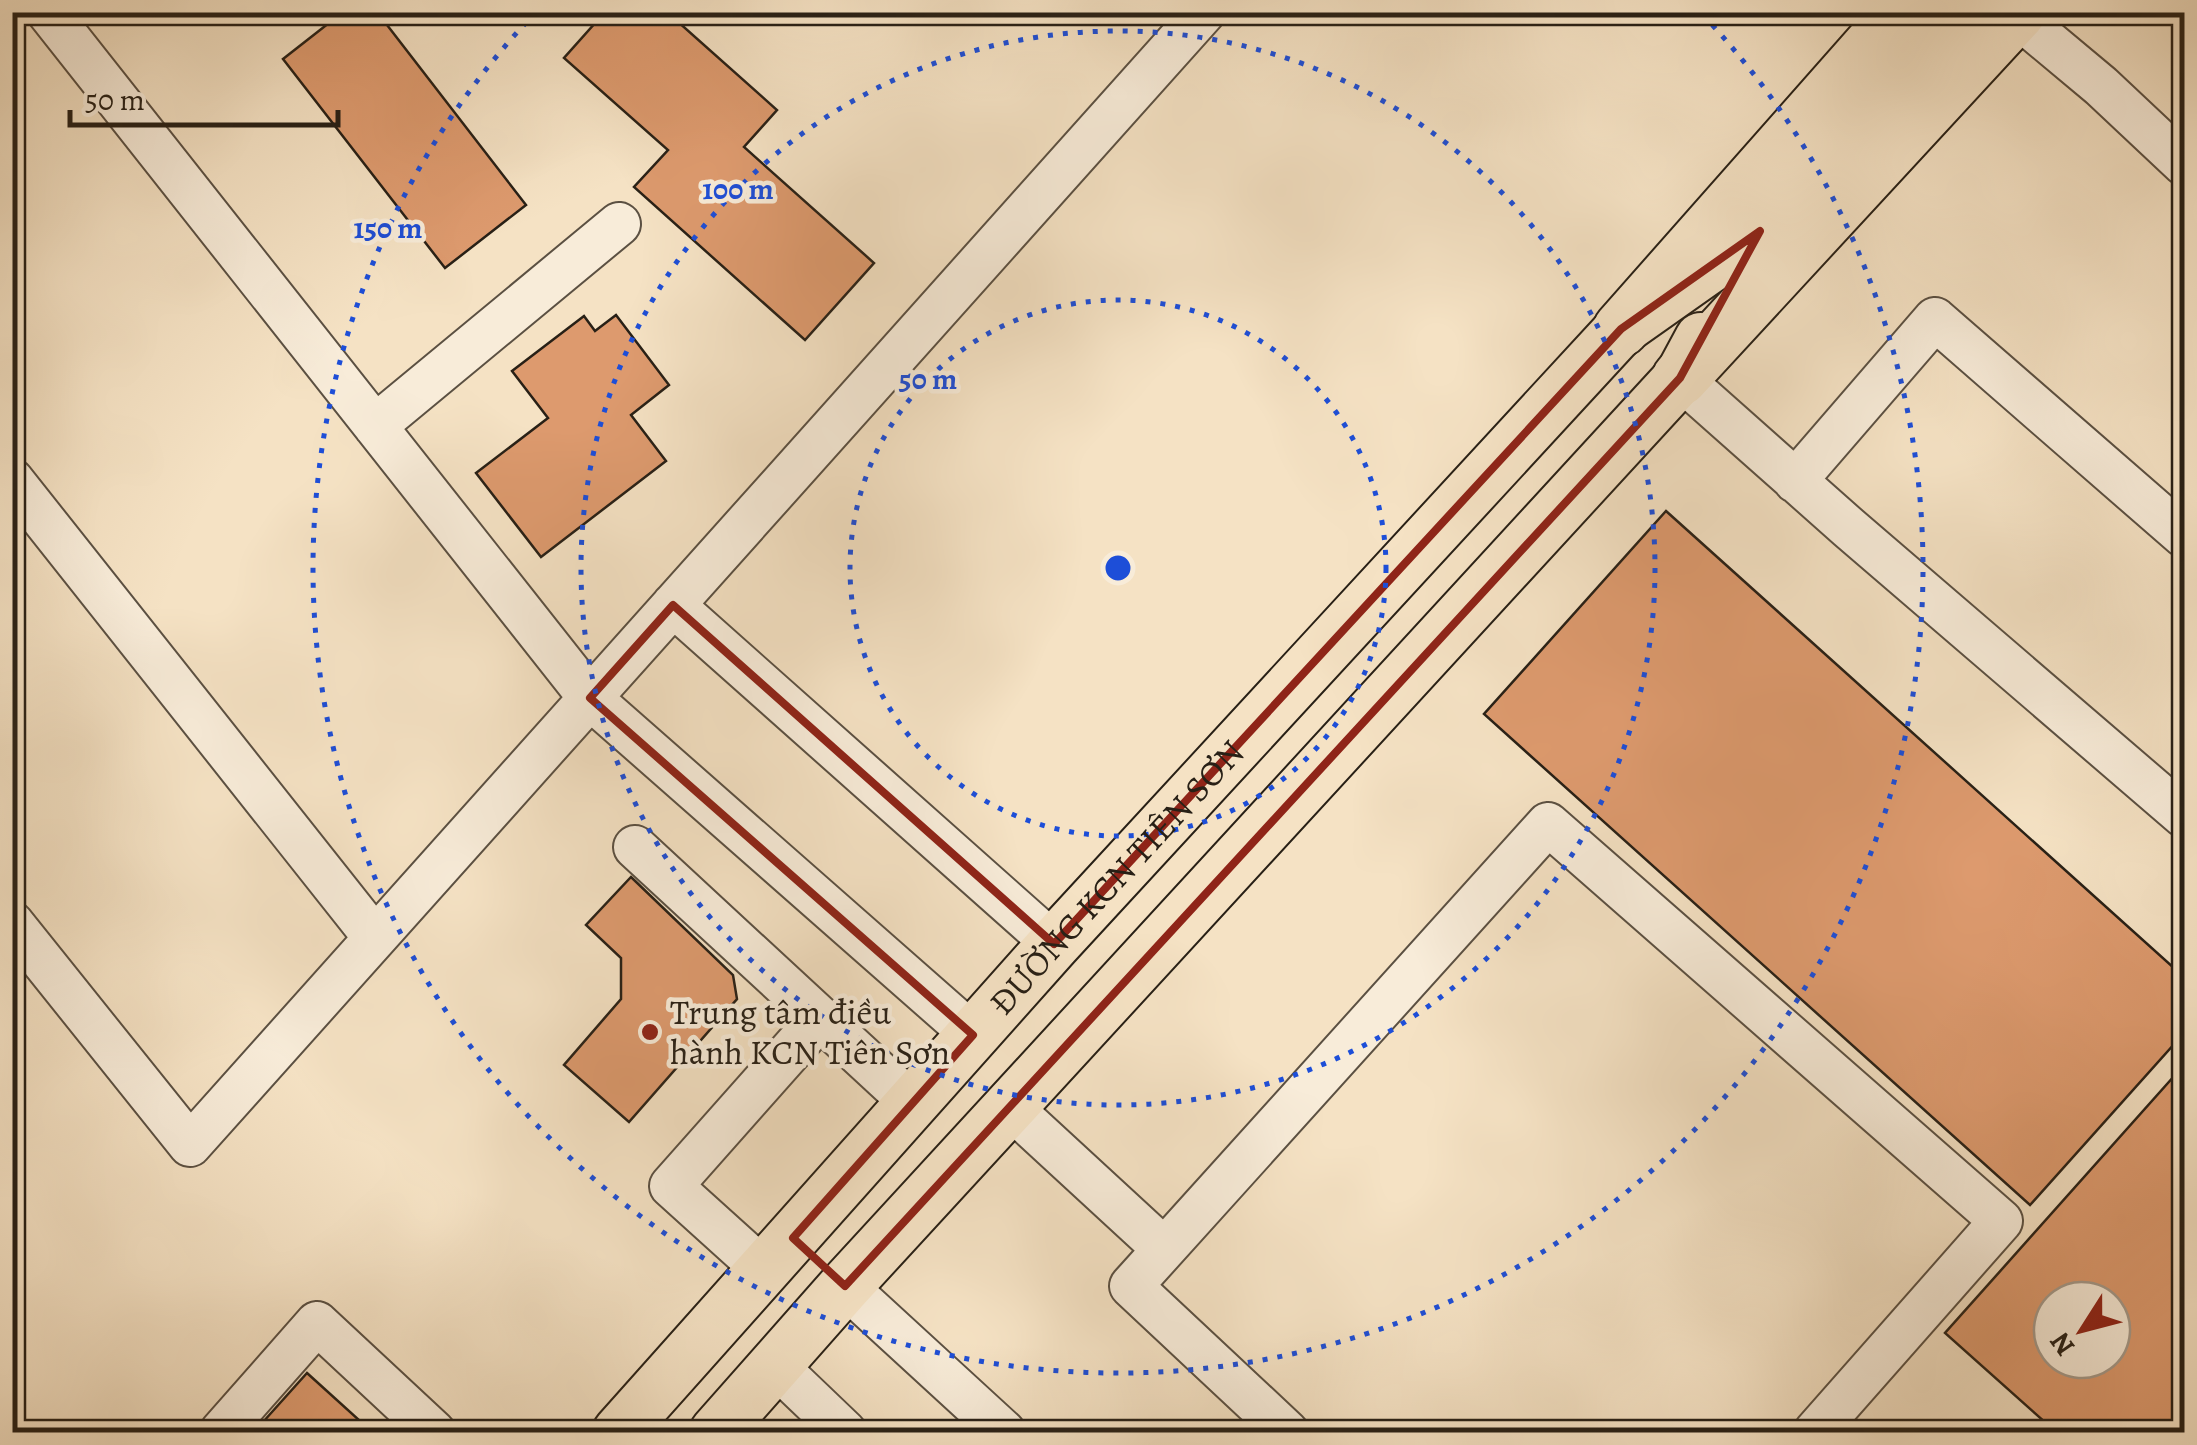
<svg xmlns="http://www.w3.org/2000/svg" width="2197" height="1445" font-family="Alegreya,serif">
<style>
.building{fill:#dd9a6e;stroke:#282016;stroke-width:2.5;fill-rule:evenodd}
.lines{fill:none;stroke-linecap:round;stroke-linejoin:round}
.minor-casing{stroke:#5b5042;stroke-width:46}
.major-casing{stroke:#282016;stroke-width:56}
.highway-casing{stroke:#282016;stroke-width:59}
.minor{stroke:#f8ecd9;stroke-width:42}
.major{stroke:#f5e2c4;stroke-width:52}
.highway{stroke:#f5e2c4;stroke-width:55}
.marked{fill:none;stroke:#8f2418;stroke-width:8;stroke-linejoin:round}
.ring{fill:none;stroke:#1d4ed8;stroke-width:5;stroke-dasharray:5 10}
.poi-dot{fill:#8f2418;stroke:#f8ecd9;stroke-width:4}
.labels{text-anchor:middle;stroke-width:9;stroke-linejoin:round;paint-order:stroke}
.street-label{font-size:35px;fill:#282016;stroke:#f8ecd9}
.poi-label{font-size:35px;fill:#282016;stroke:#f8ecd9;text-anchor:start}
.centre{fill:#1d4ed8;stroke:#f8ecd9;stroke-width:5}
.ring-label{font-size:30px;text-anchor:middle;font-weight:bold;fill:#1d4ed8;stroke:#f8ecd9;stroke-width:9;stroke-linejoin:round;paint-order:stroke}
</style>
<rect width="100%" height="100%" fill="#f5e2c4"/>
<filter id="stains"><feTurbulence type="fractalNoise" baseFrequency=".002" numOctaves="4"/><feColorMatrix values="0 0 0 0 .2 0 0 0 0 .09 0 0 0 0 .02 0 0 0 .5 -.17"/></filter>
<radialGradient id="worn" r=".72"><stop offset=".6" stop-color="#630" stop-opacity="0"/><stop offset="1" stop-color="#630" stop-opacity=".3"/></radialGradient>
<path class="building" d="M343 12H377L526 205 445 268 283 59Z
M605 12H667L777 110 744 147 874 263 805 340 634 187 668 150 564 58Z
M616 315 669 385 631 415 666 461 541 557 476 473 548 418 512 371 584 316 595 331Z
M1666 511 2184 977V1033L2030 1205 1484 714Z
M631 877 733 975 737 999 629 1122 564 1065 621 999V958L586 925Z
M2184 1065V1432H2056L1945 1333ZM2052 1300H2112V1360H2052Z
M307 1373 359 1420 348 1432H254Z"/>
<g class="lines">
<defs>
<path id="minor" d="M48 12 590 698 973 1035
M2016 15 2101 86 2184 164
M1680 378 1849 528 2184 816
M375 426 619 224
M12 480 375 938
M1795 481 1935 319 2184 536
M673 605 1054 944
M635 847 912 1103
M12 923 190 1145 1204 12
M1011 1108 1164 1249
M764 1270 671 1186 820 1018
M845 1286 1004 1432
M775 1365 845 1432
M221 1432 317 1323 434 1432
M1287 1432 1131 1286 1548 824 2001 1221 1815 1432"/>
<g id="major">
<path id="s1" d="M619 1432 1054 944 1621 329 1760 231 1961 12"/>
<path d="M716 1432 845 1286 1680 378 1701 339"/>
</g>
<path id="highway" d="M1621 329 1901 12
M1680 378 2018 12"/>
</defs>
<use href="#minor" class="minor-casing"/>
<use href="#major" class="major-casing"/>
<use href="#highway" class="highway-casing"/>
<use href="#minor" class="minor"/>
<use href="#major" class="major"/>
<use href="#highway" class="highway"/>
</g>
<path class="marked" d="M1760 231 1680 378 845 1286 793 1238 973 1035 590 698 673 605 1054 944 1621 329Z"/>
<g class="ring">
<circle cx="1118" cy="568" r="268"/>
<circle cx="1118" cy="568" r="537"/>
<path d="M1702 14A805 805 0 1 1 534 14"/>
</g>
<circle class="poi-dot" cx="650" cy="1032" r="10"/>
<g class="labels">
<g class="street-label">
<text dy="12" stroke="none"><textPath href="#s1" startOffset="745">ĐƯỜNG KCN TIÊN SƠN</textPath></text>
</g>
<g class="poi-label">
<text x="670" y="1024">Trung tâm điều<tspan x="670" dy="40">hành KCN Tiên Sơn</tspan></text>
</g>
</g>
<circle cx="1118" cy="568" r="15" class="centre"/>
<g class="ring-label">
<text x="738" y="199">100 m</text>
<text x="388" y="238">150 m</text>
<text x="928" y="389">50 m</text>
</g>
<rect width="2197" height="1445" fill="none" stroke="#f5e2c4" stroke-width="50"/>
<rect x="15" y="15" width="2167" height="1415" fill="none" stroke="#282016" stroke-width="5"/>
<rect x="25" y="25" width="2147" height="1395" fill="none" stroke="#282016" stroke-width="2.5"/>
<g transform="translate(2082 1330) rotate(234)"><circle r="48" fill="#f8ecd9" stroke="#a59a8b" stroke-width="2.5"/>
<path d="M0-8L18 38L0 25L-18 38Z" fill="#8f2418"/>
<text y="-15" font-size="28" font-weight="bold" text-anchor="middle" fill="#282016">N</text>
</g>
<path d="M70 110v15h268v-15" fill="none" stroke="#282016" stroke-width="5"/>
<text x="85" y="110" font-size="30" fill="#282016" stroke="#f8ecd9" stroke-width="8" paint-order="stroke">50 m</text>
<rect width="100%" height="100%" filter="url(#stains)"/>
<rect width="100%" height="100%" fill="url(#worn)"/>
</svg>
